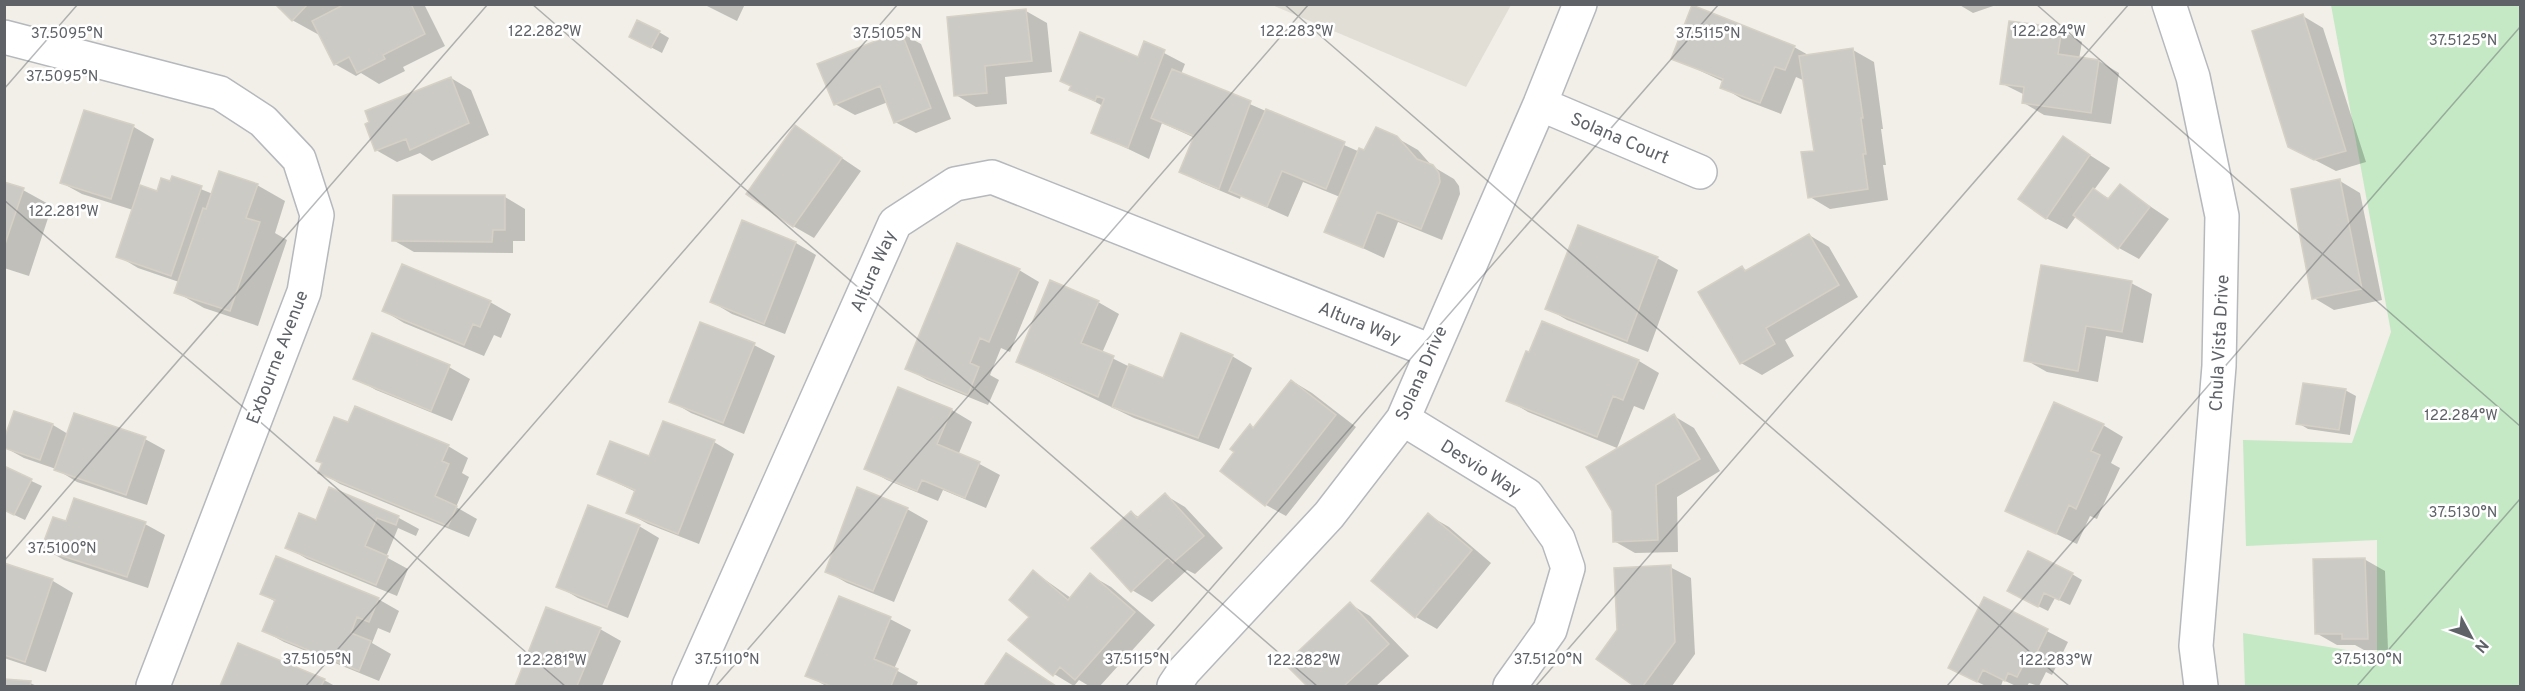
<svg xmlns="http://www.w3.org/2000/svg" width="2525" height="691" font-family="Overpass,sans-serif">
<style>
.education{fill:#e1ded6}
.green{fill:#c5e8c5}
.shadow{fill:#0003}
.building{fill:#cccac5;stroke:#d6d1c6;stroke-width:1.5}
.lines{fill:none;stroke-linecap:round;stroke-linejoin:round}
.minor-casing{stroke:#b5b8bc;stroke-width:36}
.minor{stroke:#fff;stroke-width:33}
.ticks{fill:none;stroke:#5f6368;stroke-width:1.5;stroke-opacity:0.45}
.labels{text-anchor:middle;stroke-width:5;stroke-linejoin:round;paint-order:stroke}
.street-label{font-size:18px;fill:#5f6368;stroke:#fff}
.ticks-label{font-size:15px;text-anchor:middle;fill:#5f6368;stroke:#fff;stroke-width:5;stroke-linejoin:round;paint-order:stroke}
</style>
<rect width="100%" height="100%" fill="#f1efe8"/>
<path class="education" d="M1272 5H1511L1466 87Z"/>
<path class="green" d="M2331 5H2520V686H2245L2243 633 2377 655V540L2246 546 2243 440 2352 443 2391 332Z"/>
<path class="shadow" d="M277 4H424L445 46 403 67 405 71 379 84 361 73 356 76 335 64 321 36 292 20Z
M703 4H745L737 21Z
M1958 4H1999L1973 13Z
M1026 11 1047 23 1052 72 1005 77 1007 104 976 107 956 95Z
M2303 16 2323 28 2366 162 2336 171 2311 158Z
M2061 30 2082 42 2079 59 2099 61 2119 73 2111 124 2044 115 2024 103 2025 95 2001 83Z
M659 32 669 38 662 53 641 42Z
M901 33 921 44 951 119 916 133 895 122 888 102 855 115 835 104Z
M1145 43 1185 64 1181 74 1360 152H1365L1397 138 1418 150 1432 166 1454 179 1459 186 1460 194 1442 240 1398 222 1384 258 1326 231 1340 197 1303 182 1288 217 1241 196 1240 199 1202 183 1181 172 1195 138 1162 123 1149 159 1093 132 1103 106 1071 89 1139 59Z
M1794 47 1810 56 1853 50 1874 62 1883 129H1881L1886 165H1883L1888 200 1830 209 1810 197 1815 152 1805 81 1796 77 1781 114 1742 99 1722 87 1724 82 1673 58Z
M451 78 471 90 489 135 432 161 420 153 397 162 376 150Z
M85 112 134 127 154 139 139 186 158 193 171 183 173 178 213 194 257 185 285 201 275 233 287 240 258 326 204 308 176 292 179 282 138 268 118 256 133 210 82 194 62 183Z
M796 127 861 171 814 238 793 226Z
M2063 138 2110 168 2094 190 2110 199 2120 186 2169 219 2139 259 2119 248 2077 215 2067 229 2046 218Z
M2340 181 2360 193 2382 300 2334 310 2314 298Z
M4 184 23 190 52 206 29 276 4 268Z
M505 197 525 209V241H513V253L414 252 393 240Z
M743 222 796 243 816 255 785 334 732 314 712 302Z
M1809 235 1829 247 1858 297 1785 340 1794 356 1762 375 1741 363 1700 292 1742 268 1748 271Z
M1657 258 1678 270 1648 352 1567 320 1547 308Z
M1019 270 1039 282 1010 352 1001 348 990 375 999 380 988 405 927 380 907 368Z
M2131 283 2152 294 2143 343 2106 336 2098 382 2047 372 2026 360Z
M490 302 511 314 501 338 494 335 484 356 404 323 384 311Z
M1098 302 1119 314 1102 353 1130 367 1164 380 1232 356 1252 368 1219 449 1134 418 1018 362Z
M373 335 449 367 470 379 452 421 376 390 355 378Z
M754 345 775 356 744 434 691 413 671 401Z
M1639 361 1659 373 1644 410 1634 406 1617 448 1528 412 1508 400Z
M1292 381 1312 393 1356 427 1286 516 1266 505 1254 429Z
M899 389 952 410 972 422 959 453 1000 475 986 508 943 490 938 501 887 480 866 468Z
M2345 390 2356 396 2350 435 2308 429 2298 423Z
M1674 416 1694 428 1720 471 1677 497 1678 552 1635 553 1614 541Z
M349 424 448 446 468 458 462 473 469 477 456 507 477 519 469 537 340 484 320 472Z
M53 425 68 434 145 439 165 450 147 505 77 482 56 469 24 458 4 447Z
M2103 425 2123 437 2111 463 2120 468 2097 519 2090 516 2077 544 2006 510Z
M714 442 734 454 699 544 648 524 628 513 636 492 599 474Z
M4 468 42 486 25 520 4 510Z
M330 489 399 518 419 529 416 536 398 528 386 557 408 569 397 596 307 559 287 547 317 522Z
M1165 495 1185 507 1223 548 1195 574 1187 570 1152 602 1132 590 1131 512 1140 518Z
M907 509 928 521 894 602 847 583 826 571Z
M1428 515 1449 527 1491 563 1437 629 1416 617 1373 580Z
M145 524 165 535 148 588 64 560 43 548Z
M639 526 659 538 628 618 578 598 558 586Z
M2364 559 2385 571 2388 650H2364L2355 645H2337L2316 633Z
M4 565 53 581 73 593 46 672 4 658Z
M1670 567 1691 578 1695 654 1672 686H1636L1598 658Z
M1034 572 1071 598 1090 575 1111 587 1155 625 1100 686H1089L1079 680 1074 686 1054 674 1031 616Z
M2072 574 2082 580 2070 605 2055 598 2048 611 2020 597Z
M262 594 378 599 399 611 390 633 378 628 372 643 391 654 379 681 284 642 264 631 276 602Z
M1984 599 2068 642 2052 675 2046 672 2039 686 2029 683 2027 686H2016L2003 680 2001 686H1986L1971 679Z
M1350 604 1370 616 1409 656 1376 686H1309L1287 664Z
M547 609 600 629 621 641 602 686H517Z
M890 619 911 630 894 669 918 682 916 686H826L807 675Z
M239 645 324 680 335 686H222Z
M1027 667 1056 686H991L987 684Z
M4 681 30 683 37 686H4Z"/>
<path class="building" d="M275 4H308L292 21Z
M345 4H411L425 34 383 55 385 59 357 73 349 57 334 65 312 21Z
M1692 5 1795 46 1785 70 1775 67 1760 103 1720 88 1723 79 1671 59Z
M1026 9 1032 61 985 66 987 93 954 96 947 17Z
M2303 14 2346 151 2314 160 2288 147 2252 31Z
M637 20 660 31 651 48 629 37Z
M2009 21 2062 28 2058 54 2099 60 2091 113 2022 103 2024 87 2000 84Z
M901 31 931 108 894 123 880 86 834 105 817 64Z
M1080 32 1138 57 1144 41 1165 50 1128 148 1091 133 1104 99 1097 96 1095 101 1069 90 1071 86 1060 81Z
M1853 48 1863 118H1861L1866 154H1863L1868 189 1808 198 1801 152 1814 151 1799 56Z
M1172 69 1251 101 1219 189 1179 172 1194 136 1151 118Z
M451 77 469 123 410 150 406 139 375 151 365 124 369 122 365 111Z
M1266 109 1345 142 1326 189 1282 171 1267 207 1229 191Z
M84 110 134 125 111 199 60 183Z
M795 125 842 158 793 227 746 194Z
M1376 127 1397 136 1417 159 1433 165 1439 173 1440 182 1421 229 1377 212 1363 248 1324 232 1359 148 1364 150Z
M2063 136 2090 155 2046 219 2018 199Z
M219 171 258 184 246 218 260 222 230 311 174 293 203 208 206 209Z
M172 176 202 186 171 276 116 257 140 185 157 191 161 178 170 181Z
M2340 179 2362 289 2312 299 2291 189Z
M4 182 24 188 4 247Z
M2120 184 2150 207 2118 249 2073 215 2093 188 2108 199Z
M393 195H505V230H493L492 242 392 241Z
M742 220 796 242 764 324 710 302Z
M1578 225 1658 257 1627 341 1545 309Z
M1809 234 1839 285 1766 328 1775 344 1740 364 1698 292 1742 266 1745 271Z
M957 243 1020 269 989 342 980 338 970 363 979 367 968 395 905 369Z
M402 264 491 301 480 327 473 324 464 345 382 311Z
M2041 265 2132 281 2122 332 2086 326 2078 371 2024 361Z
M1050 280 1099 301 1081 343 1114 356 1098 397 1016 362Z
M1542 321 1639 360 1623 400 1613 396 1597 437 1506 401 1526 351 1529 352Z
M700 322 755 343 723 423 669 402Z
M372 333 450 365 431 411 353 379Z
M1181 333 1233 355 1198 438 1112 407 1129 364 1163 378Z
M1291 380 1336 415 1265 506 1220 471 1234 452 1230 449 1250 424 1253 428Z
M2303 383 2346 389 2339 430 2296 424Z
M898 387 952 409 937 444 980 462 965 498 922 480 917 491 864 469Z
M2054 402 2104 424 2091 451 2100 455 2076 509 2069 505 2056 534 2005 511Z
M355 406 449 445 442 461 449 464 435 496 457 506 448 526 318 473 322 463 316 461 334 417 348 422Z
M14 411 53 424 40 460 4 448V439Z
M74 413 146 437 126 495 54 470Z
M1674 414 1700 459 1656 485 1658 540 1613 542 1612 511 1586 467Z
M663 421 715 440 678 534 626 513 635 490 597 474 610 441 649 456Z
M4 466 32 479 14 515 4 510Z
M329 487 399 516 396 525 377 518 365 546 388 556 376 585 285 548 299 513 316 520Z
M857 487 908 508 873 591 825 572Z
M1165 493 1204 536 1173 563 1168 557 1131 592 1091 548 1131 511 1137 518Z
M74 498 146 522 127 577 41 549 53 517 66 521Z
M588 505 640 525 607 607 556 587Z
M1428 513 1472 550 1415 618 1371 581Z
M2028 551 2073 573 2059 600 2044 593 2038 607 2007 591Z
M276 556 379 598 369 622 357 617 351 633 371 641 359 671 262 631 275 600 260 594Z
M2365 558 2368 639H2342V634H2315L2313 559Z
M4 563 53 579 25 662 4 655Z
M1671 565 1675 642 1643 686H1634L1596 659 1617 630 1614 568Z
M1033 570 1068 600 1090 573 1135 612 1075 680 1060 667 1053 676 1008 640 1029 617 1009 600Z
M839 596 891 617 874 659 898 669 891 686H831L805 676Z
M1984 597 2048 629 2031 665 2025 662 2017 677 2008 673 2005 681 1983 670 1977 682 1948 668Z
M1350 602 1389 644 1344 686H1307L1285 664Z
M546 607 601 628 577 686H515Z
M238 643 325 679 321 686H220Z
M1006 653 1056 686H988L985 684Z
M4 679 31 681 30 686H4Z"/>
<g class="lines">
<defs>
<path id="minor" d="M2169 4 2193 77 2222 216 2219 366 2196 646 2201 686
M4 37 220 93 263 121 299 159 317 215 304 292 153 686
M1540 104 1700 172
M1403 419 1527 495 1558 539 1568 568 1550 630 1510 686
M689 686 895 223 955 184 992 177 1431 351
M1174 686 1184 671 1329 515 1403 419 1540 104 1580 4"/>
</defs>
<use href="#minor" class="minor-casing"/>
<use href="#minor" class="minor"/>
</g>
<path class="ticks" d="M532 4 1317 686M1284 4 2069 686M2036 4 2520 426M4 89 78 4M4 200 565 686M4 561 488 4M306 686 898 4M716 686 1309 4M1126 686 1719 4M1536 686 2129 4M1947 686 2520 27M2357 686 2520 499"/>
<g class="labels">
<g class="street-label">
<text transform="translate(1620 138) rotate(23)" y="6">Solana Court</text>
<text transform="translate(873 271) rotate(-66)" y="6">Altura Way</text>
<text transform="translate(1360 323) rotate(22)" y="6">Altura Way</text>
<text transform="translate(2219 343) rotate(-87)" y="6">Chula Vista Drive</text>
<text transform="translate(277 357) rotate(-69)" y="6">Exbourne Avenue</text>
<text transform="translate(1421 373) rotate(-66)" y="6">Solana Drive</text>
<text transform="translate(1481 468) rotate(32)" y="6">Desvio Way</text>
</g>
</g>
<g class="ticks-label">
<text x="545" y="36">122.282°W</text>
<text x="1297" y="36">122.283°W</text>
<text x="2049" y="36">122.284°W</text>
<text x="67" y="38">37.5095°N</text>
<text x="887" y="38">37.5105°N</text>
<text x="1708" y="38">37.5115°N</text>
<text x="2463" y="45">37.5125°N</text>
<text x="62" y="81">37.5095°N</text>
<text x="64" y="216">122.281°W</text>
<text x="2461" y="420">122.284°W</text>
<text x="2463" y="517">37.5130°N</text>
<text x="62" y="553">37.5100°N</text>
<text x="317" y="664">37.5105°N</text>
<text x="727" y="664">37.5110°N</text>
<text x="1137" y="664">37.5115°N</text>
<text x="1548" y="664">37.5120°N</text>
<text x="2368" y="664">37.5130°N</text>
<text x="552" y="665">122.281°W</text>
<text x="1304" y="665">122.282°W</text>
<text x="2056" y="665">122.283°W</text>
</g>
<rect width="2525" height="691" fill="none" stroke="#5f6368" stroke-width="12"/>
<g transform="translate(2471 637) rotate(131)" stroke="#ffffff" stroke-width="4.5" paint-order="stroke">
<path d="M0-4.5L10 22L0 15L-10 22Z" fill="#5f6368"/>
<text y="-9" font-size="16" font-weight="bold" text-anchor="middle" fill="#5f6368">N</text>
</g>
</svg>
